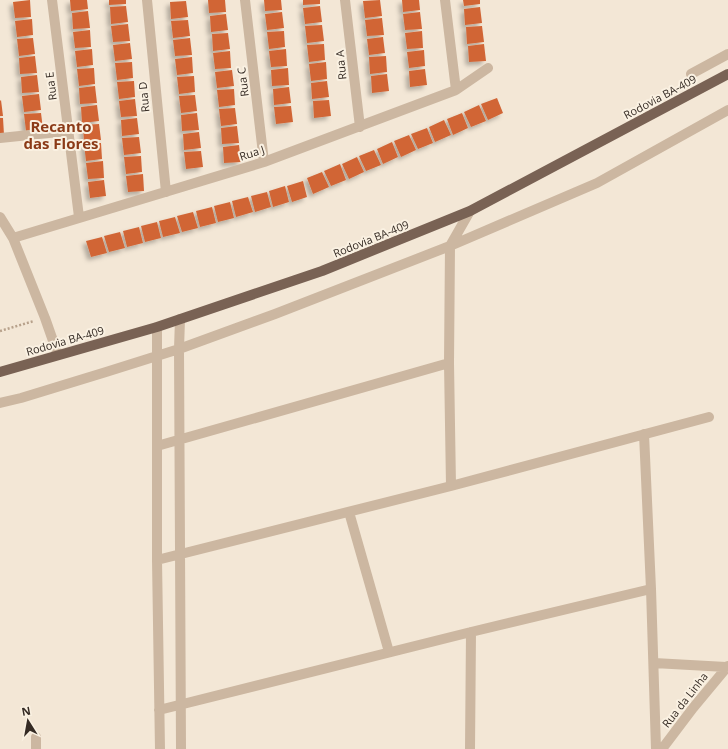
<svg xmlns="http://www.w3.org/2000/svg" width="728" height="749" font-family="'Open Sans',sans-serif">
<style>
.building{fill:#d16535;filter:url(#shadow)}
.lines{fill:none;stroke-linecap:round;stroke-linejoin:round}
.path{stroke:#b7a18b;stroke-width:2.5;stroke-dasharray:2 2;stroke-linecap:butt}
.minor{stroke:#ccb7a1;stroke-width:10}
.major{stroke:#796254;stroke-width:10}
.labels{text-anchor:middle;stroke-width:4;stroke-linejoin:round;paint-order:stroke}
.street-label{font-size:11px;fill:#352b24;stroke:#faf1e2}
.district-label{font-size:15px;font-weight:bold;fill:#8b3a17;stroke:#faf1e2}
</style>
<defs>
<filter id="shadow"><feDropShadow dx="-3.5" dy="3.5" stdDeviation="2" flood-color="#0004"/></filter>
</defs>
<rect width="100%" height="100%" fill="#f3e7d6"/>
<path class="building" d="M30 0 31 17 15 18 13 2Z
M70 0H87L88 9 71 11Z
M109 0H126V4L109 5Z
M208 0H225L226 12 209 13Z
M264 0H281L282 10 265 11Z
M303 0H320V4L303 5Z
M380 0 382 16 365 18 363 1Z
M402 0H419L420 10 403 12Z
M463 0H480V4L464 6Z
M186 1 188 17 171 19 170 2Z
M126 6 128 22 111 24 110 7Z
M320 6 322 22 305 24 303 8Z
M480 7 482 23 465 25 464 9Z
M88 11 90 28 73 29 72 13Z
M282 12 284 28 267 30 265 14Z
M420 12 422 29 405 30 403 14Z
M226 14 228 30 211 32 210 16Z
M382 18 384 35 367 36 365 20Z
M32 19 33 35 17 37 15 21Z
M188 20 190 36 173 38 171 21Z
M128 24 130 41 113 42 111 26Z
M322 25 324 41 307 43 305 26Z
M482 26 484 42 467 44 466 27Z
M90 30 91 47 75 48 73 32Z
M284 31 285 47 269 49 267 32Z
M422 31 423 48 407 49 405 33Z
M228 33 230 49 213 51 212 34Z
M383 37 385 53 369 55 367 39Z
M33 38 35 54 19 56 17 39Z
M190 38 192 55 175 56 173 40Z
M130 43 132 59 115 61 113 45Z
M324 44 325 60 309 62 307 45Z
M484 44 486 61 469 62 468 46Z
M92 49 93 65 77 67 75 51Z
M286 49 287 66 271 67 269 51Z
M424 50 425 66 409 68 407 52Z
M230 51 231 68 215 69 213 53Z
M35 56 37 73 20 74 19 58Z
M386 56 387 72 370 74 369 57Z
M192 57 193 73 177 75 175 59Z
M132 62 133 78 117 80 115 63Z
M326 62 327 79 311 81 309 64Z
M94 68 95 84 79 86 77 69Z
M288 68 289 85 272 86 271 70Z
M425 69 427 85 410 87 409 71Z
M232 70 234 86 217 88 215 72Z
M387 74 389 91 372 93 371 76Z
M37 75 39 92 22 93 21 77Z
M194 76 195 92 179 94 177 77Z
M134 81 135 97 119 99 117 82Z
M327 81 329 97 312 99 311 83Z
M95 86 97 103 80 104 79 88Z
M289 87 291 103 274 105 273 89Z
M234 89 235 105 219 107 217 90Z
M39 94 41 110 24 112 22 96Z
M195 95 197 111 181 113 179 96Z
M497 98 503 113 488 120 481 104Z
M135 99 137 116 121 117 119 101Z
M1 100 3 116H0V101Z
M329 100 331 116 314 118 313 101Z
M97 105 99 121 82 123 81 107Z
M479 105 486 121 471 127 464 112Z
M291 106 293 122 276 124 274 107Z
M235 108 237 124 221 126 219 109Z
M41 113 43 129 26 131 24 114Z
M197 113 199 130 182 131 181 115Z
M462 113 468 128 453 135 447 119Z
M0 118H3L4 135H0Z
M137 118 139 134 122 136 121 120Z
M444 120 451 135 435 142 429 127Z
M99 124 101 140 84 142 83 125Z
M237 126 239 143 222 144 221 128Z
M427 128 433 143 418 149 411 134Z
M199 132 201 148 184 150 183 134Z
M409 135 416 150 401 157 394 141Z
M139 137 141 153 124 155 122 138Z
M392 142 398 157 383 164 377 149Z
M101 143 102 159 86 161 84 144Z
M239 145 241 162 224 163 223 147Z
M374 150 381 165 366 171 359 156Z
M201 151 203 167 186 169 184 152Z
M141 156 142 172 126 174 124 157Z
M357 157 364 172 349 179 342 164Z
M103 161 104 178 88 179 86 163Z
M340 164 346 180 331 186 324 171Z
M322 172 329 187 313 194 307 178Z
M143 174 144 191 128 192 126 176Z
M104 180 106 196 90 198 88 182Z
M303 181 307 197 292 202 287 186Z
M285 186 289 202 273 207 269 191Z
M267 192 271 207 255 212 251 196Z
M248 197 253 212 236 217 232 201Z
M230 202 234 218 218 222 214 206Z
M212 207 216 223 200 227 196 211Z
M193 212 198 228 182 232 177 216Z
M175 217 180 233 163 237 159 221Z
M157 222 161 238 145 242 141 226Z
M139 227 143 243 127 247 123 231Z
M120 232 125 248 109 252 104 236Z
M102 237 107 253 91 257 86 241Z"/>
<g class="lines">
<path class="path" d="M0 331 34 321"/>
<path class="minor" d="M52 0 79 217
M147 0 166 192
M245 0 264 162
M345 0 360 127
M445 0 456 90
M691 74 728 54
M0 138 68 131
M0 217 13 238 45 318 58 355
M13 238 264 162 456 90 488 68
M180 319 179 349 181 749
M157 327V560L160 749
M0 403 21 398 106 372 179 349 275 314 450 246 597 183 728 110
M644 434 651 589 656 749
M157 446 449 363
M451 486 449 363 450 246 470 211
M349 512 389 652
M157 560 451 486 709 417
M654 663 726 667
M159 710 471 632 651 589
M36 737V749
M470 749 471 632
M662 749 693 708 728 666"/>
<path class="major" d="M0 372 157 327 322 271 470 211 728 74"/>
</g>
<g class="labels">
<g class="street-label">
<text transform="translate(341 65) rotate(-96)" y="4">Rua A</text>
<text transform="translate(243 82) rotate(-97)" y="4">Rua C</text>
<text transform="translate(51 86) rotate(-97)" y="4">Rua E</text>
<text transform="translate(144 97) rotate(-96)" y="4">Rua D</text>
<text transform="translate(660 97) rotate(-28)" y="4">Rodovia BA-409</text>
<text transform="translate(252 153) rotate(-18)" y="4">Rua J</text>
<text transform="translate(371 239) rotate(-22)" y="4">Rodovia BA-409</text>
<text transform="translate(65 341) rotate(-16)" y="4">Rodovia BA-409</text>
<text transform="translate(685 700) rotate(-52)" y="4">Rua da Linha</text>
</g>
<g class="district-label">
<text x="61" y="132">Recanto<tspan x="61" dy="17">das Flores</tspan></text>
</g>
</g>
<g transform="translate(28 721) rotate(349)" stroke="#faf1e2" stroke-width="3" paint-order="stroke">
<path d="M0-3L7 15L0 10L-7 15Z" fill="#352b24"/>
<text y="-6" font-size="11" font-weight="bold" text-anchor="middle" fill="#352b24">N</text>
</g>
</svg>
